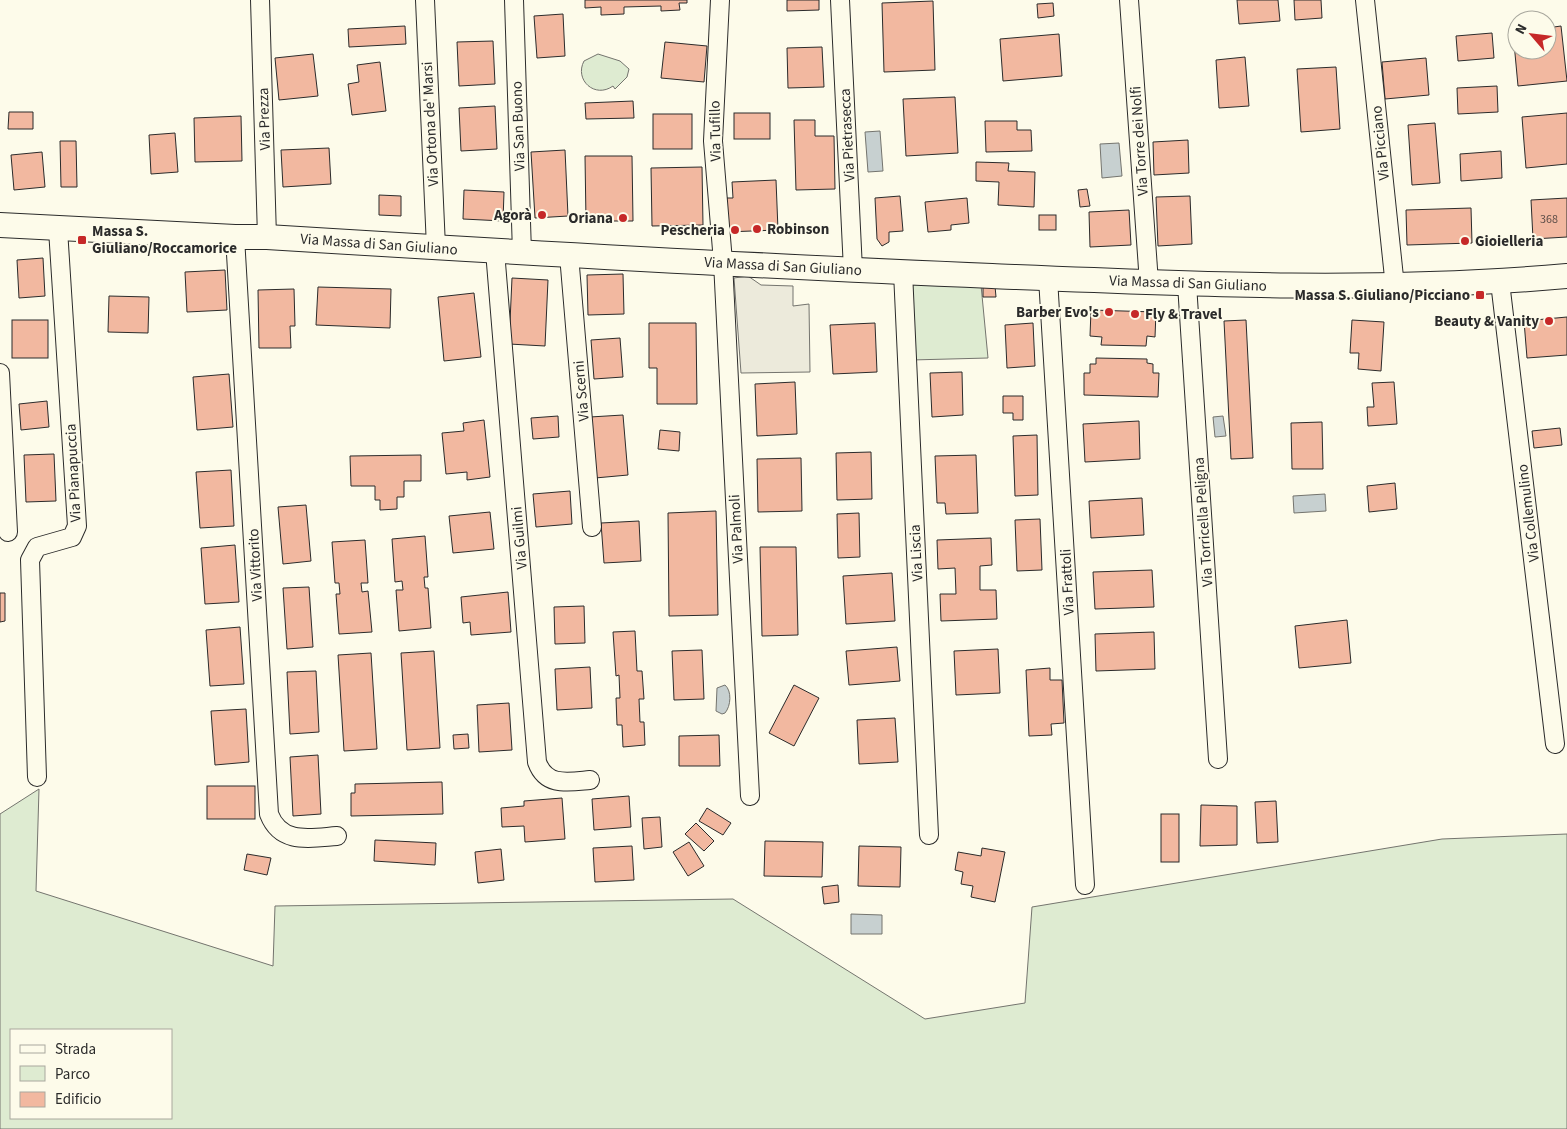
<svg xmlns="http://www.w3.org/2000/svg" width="1567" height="1129" font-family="'Source Sans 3',sans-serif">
	<rect width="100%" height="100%" fill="#fdfbea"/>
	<!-- green -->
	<g fill="#deebd1" stroke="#74746e" fill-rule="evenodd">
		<path d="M598,54L620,61L629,69L627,77L615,89L613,86C595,99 574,80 584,61Z"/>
		<path d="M909,283L981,285L988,358L911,360Z"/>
		<path d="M39,789L36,891L273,966L275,906L733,899L925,1019L1025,1003L1032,907L1442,839L1567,834V1129H0V814ZM171,1030V1118H11V1030Z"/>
	</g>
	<!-- parking -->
	<path fill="#eceadb" stroke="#74746e" d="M748,276L761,285L793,286V306L809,304L810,372L741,373L734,278Z"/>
	<!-- water -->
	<g fill="#c7d0d0" stroke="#74746e">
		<path d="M880,131L883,171L868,172L865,132Z"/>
		<path d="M1119,143L1122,176L1102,178L1100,144Z"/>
		<path d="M1223,416L1226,436L1215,437L1213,417Z"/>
		<path d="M1325,494L1326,511L1294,513L1293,496Z"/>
		<path d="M725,685C732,691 731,706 725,713L722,714L716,711L717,688Z"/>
		<path d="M851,914L882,915V934H851Z"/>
	</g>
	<!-- building -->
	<g fill="#f2b8a0" stroke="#2b2b2b">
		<path d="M585,0H687V3H679L680,10L661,11V6L624,7V14L601,15V7L585,8Z"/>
		<path d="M787,0H819V10L787,11Z"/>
		<path d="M1237,0H1278L1280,21L1239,24Z"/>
		<path d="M1294,0H1321L1322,18L1295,20Z"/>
		<path d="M933,1L935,70L884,72L882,3Z"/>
		<path d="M1053,3L1054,16L1038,18L1037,4Z"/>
		<path d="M563,14L565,56L537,58L534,16Z"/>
		<path d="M405,26L406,44L349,47L348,29Z"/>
		<path d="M1561,26L1567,81L1518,86L1513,32L1517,31V50H1547V28Z"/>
		<path d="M1492,33L1494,58L1458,61L1456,36Z"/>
		<path d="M1059,34L1062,76L1003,81L1000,39Z"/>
		<path d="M493,41L495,84L459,86L457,42Z"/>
		<path d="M665,42L707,46L704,82L661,78Z"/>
		<path d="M822,47L824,87L788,88L787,48Z"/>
		<path d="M313,54L318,96L279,100L275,58Z"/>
		<path d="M1245,57L1249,106L1219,108L1216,60Z"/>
		<path d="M1426,58L1429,95L1385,99L1382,62Z"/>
		<path d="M380,62L386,111L352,115L348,84L359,82L357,65Z"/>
		<path d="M1336,67L1340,129L1301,132L1297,69Z"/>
		<path d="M1497,86L1498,112L1458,114L1457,88Z"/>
		<path d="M955,97L958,153L906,156L903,99Z"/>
		<path d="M633,101L634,118L586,119L585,103Z"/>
		<path d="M495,106L497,149L461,151L459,108Z"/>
		<path d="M9,112H33V129H8Z"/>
		<rect x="734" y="113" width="36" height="26"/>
		<path d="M1567,113V164L1526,168L1522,117Z"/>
		<rect x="653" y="114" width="39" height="35"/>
		<path d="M241,116L242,161L195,162L194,118Z"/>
		<path d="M794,120H815V136H834L835,189L796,190Z"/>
		<path d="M985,121H1017V130H1031L1032,151L986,152Z"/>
		<path d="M1435,123L1440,183L1412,185L1408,125Z"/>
		<path d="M175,133L178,172L151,174L149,135Z"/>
		<path d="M1188,140L1189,173L1154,175L1153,142Z"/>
		<path d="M60,141H76L77,187H61Z"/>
		<path d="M329,148L331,184L283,187L281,150Z"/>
		<path d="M565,150L568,216L535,218L531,152Z"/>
		<path d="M1501,151L1502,178L1461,181L1460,154Z"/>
		<path d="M42,152L45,187L14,190L11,155Z"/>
		<path d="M585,156H632L633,221H586Z"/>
		<path d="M976,162L1009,163L1008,171L1035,172L1034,207L998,205L999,182L976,181Z"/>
		<path d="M702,167L703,225L652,226L651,168Z"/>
		<path d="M776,180L778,230L726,232L725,198H733L732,182Z"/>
		<path d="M1087,189L1090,206L1080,207L1078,190Z"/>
		<path d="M464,190L504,192L503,221L463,219Z"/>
		<path d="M379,195L401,196V216L379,215Z"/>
		<path d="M900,196L903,231L889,232V242L882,246L877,239L875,198Z"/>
		<path d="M1190,196L1192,244L1158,246L1156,197Z"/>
		<path d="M967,198L969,223L951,225V230L928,232L925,202Z"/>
		<path d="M1567,198V237L1533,239L1531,200Z"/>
		<path d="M1471,208L1472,243L1407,245L1406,210Z"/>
		<path d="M1129,210L1131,245L1090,247L1089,212Z"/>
		<rect x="1039" y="215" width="17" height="15"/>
		<path d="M43,258L45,296L19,298L17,260Z"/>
		<path d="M225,270L227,310L187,312L185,272Z"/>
		<path d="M623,274L624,314L588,315L587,275Z"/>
		<path d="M512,278L548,280L545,346L509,344Z"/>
		<path d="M983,286H995L996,297H983Z"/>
		<path d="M318,287L391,289L390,328L316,325Z"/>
		<path d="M294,289L295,326H290L291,348H259L258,290Z"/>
		<path d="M474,293L481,357L444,361L438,297Z"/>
		<path d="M109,296L149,297L148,333L108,332Z"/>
		<path d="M1091,310L1156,312L1155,337L1147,336L1146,346L1101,345L1102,337L1090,336Z"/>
		<path d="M1567,317V355L1527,358L1524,321Z"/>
		<rect x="12" y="320" width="36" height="38"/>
		<path d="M1246,320L1253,458L1231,459L1224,321Z"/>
		<path d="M1352,320L1384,322L1381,371L1358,369L1359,353H1350Z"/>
		<path d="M649,323H696L697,404H657V368H649Z"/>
		<path d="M875,323L877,372L833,374L830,325Z"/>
		<path d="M1033,323L1035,366L1007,368L1005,325Z"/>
		<path d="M620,338L623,377L594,379L591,340Z"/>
		<path d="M1096,358L1147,359V363L1153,364V373H1159L1158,397L1084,395V373H1090V364H1096Z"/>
		<path d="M962,372L963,415L932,417L930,373Z"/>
		<path d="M229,374L233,427L197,430L193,377Z"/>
		<path d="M795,382L797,434L757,436L755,384Z"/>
		<path d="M1394,382L1397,424L1368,426L1367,407H1374L1372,383Z"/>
		<path d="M1003,396H1023V420H1013V413H1003Z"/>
		<path d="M47,401L49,427L21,430L19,404Z"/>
		<path d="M623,415L628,475L595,478L590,417Z"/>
		<path d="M558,416L559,437L533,439L531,418Z"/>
		<path d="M484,420L490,477L467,480V472L446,474L442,433L464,431L463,423Z"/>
		<path d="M1139,421L1140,459L1085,462L1083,424Z"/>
		<path d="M1322,422L1323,469H1292L1291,423Z"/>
		<path d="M1560,428L1562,445L1534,448L1532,431Z"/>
		<path d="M660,430L680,432L679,451L658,449Z"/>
		<path d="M1037,435L1038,495L1015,496L1013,436Z"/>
		<path d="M871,452L872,499L837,500L836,453Z"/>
		<path d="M54,454L56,501L26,502L24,455Z"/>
		<path d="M421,455V481H404V497H397V509L380,510V500H375V486H351L350,456Z"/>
		<path d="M976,455L978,513L946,514L945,503H937L935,456Z"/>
		<path d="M801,458L802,511L758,512L757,459Z"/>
		<path d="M231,470L234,526L200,528L196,472Z"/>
		<path d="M1395,483L1397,509L1369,512L1367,486Z"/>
		<path d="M570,491L572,524L536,527L533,494Z"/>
		<path d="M1142,498L1144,535L1091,538L1089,501Z"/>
		<path d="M306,505L311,561L283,564L278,507Z"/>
		<path d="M716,511L718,615L669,616L668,513Z"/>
		<path d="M490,512L494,549L453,553L449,516Z"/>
		<path d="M859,513L860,557L838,558L837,514Z"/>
		<path d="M1040,519L1042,570L1017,571L1015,520Z"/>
		<path d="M639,521L641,561L604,563L601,523Z"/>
		<path d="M425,536L428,577H424L425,588H428L431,628L399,631L396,590H403L402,581L395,582L392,539Z"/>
		<path d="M991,538L992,565L980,566V590H996L997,619L941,621L940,594H956L955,568L938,569L937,540Z"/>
		<path d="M365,540L368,583H361L362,592L368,591L372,632L339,634L336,594H340L339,583H335L332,542Z"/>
		<path d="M235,545L239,602L205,604L201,548Z"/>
		<path d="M760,547H796L798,635L762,636Z"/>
		<path d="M1152,570L1154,607L1095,609L1093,572Z"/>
		<path d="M892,573L895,621L846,624L843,576Z"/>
		<path d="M309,587L313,647L287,649L283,588Z"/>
		<path d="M508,592L511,632L471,635L470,622L463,623L461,597Z"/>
		<path d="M0,593H5V621L0,622Z"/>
		<path d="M584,606L585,643L555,644L554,607Z"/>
		<path d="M1347,620L1351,663L1299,668L1295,626Z"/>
		<path d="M240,627L244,684L210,686L206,630Z"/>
		<path d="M635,631L637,671H642L644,699H639L640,722H644L645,745L623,747L622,725H617L616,698H620L619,675L616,676L613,632Z"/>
		<path d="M1154,632L1155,669L1096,671L1095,634Z"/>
		<path d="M897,647L900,681L849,685L846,651Z"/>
		<path d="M998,649L1000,693L956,695L954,651Z"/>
		<path d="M702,650L704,699L674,700L672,651Z"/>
		<path d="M434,651L440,748L407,750L401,653Z"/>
		<path d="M371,653L377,749L344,751L338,655Z"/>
		<path d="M590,667L592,708L557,710L555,669Z"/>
		<path d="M1050,668V680H1062L1064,723L1051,724L1052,735L1029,736L1026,670Z"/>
		<path d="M316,671L319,732L290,734L287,672Z"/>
		<path d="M794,685L819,698L794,746L769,733Z"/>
		<path d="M509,703L512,750L479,752L477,705Z"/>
		<path d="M246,709L249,762L215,765L211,711Z"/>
		<path d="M895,718L898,762L859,764L857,720Z"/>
		<path d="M468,734L469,748L454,749L453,735Z"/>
		<path d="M719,735L720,766H679V736Z"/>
		<path d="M318,755L321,814L293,816L290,757Z"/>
		<path d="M442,782L443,814L351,816V793H355V784Z"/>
		<rect x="207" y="786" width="48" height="33"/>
		<path d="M629,796L631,827L594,830L592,799Z"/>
		<path d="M562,798L565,839L525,842L524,826L502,827L501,808L524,806V801Z"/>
		<path d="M1276,801L1278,842L1257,843L1255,802Z"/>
		<path d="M1201,805L1237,806V845L1200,846Z"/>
		<path d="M707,808L731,823L723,835L699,821Z"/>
		<rect x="1161" y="814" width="18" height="48"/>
		<path d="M660,817L662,847L644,849L642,818Z"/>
		<path d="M696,823L714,841L704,851L685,834Z"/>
		<path d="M375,840L436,843L435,865L374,861Z"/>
		<path d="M765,841L823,842L822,877L764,876Z"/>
		<path d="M689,842L704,866L688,876L673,852Z"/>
		<path d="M632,846L634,880L595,882L593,848Z"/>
		<path d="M859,846L901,847L900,887L858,886Z"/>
		<path d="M982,848L1005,852L995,902L971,897L973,886L961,884L963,872L955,870L958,852L981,856Z"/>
		<path d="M501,849L504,880L478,883L475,852Z"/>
		<path d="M247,854L271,858L267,875L244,870Z"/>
		<path d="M838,885L839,902L824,904L822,887Z"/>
	</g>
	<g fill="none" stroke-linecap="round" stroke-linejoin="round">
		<!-- street casing -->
		<g stroke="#2b2b2b" stroke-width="20">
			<g id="street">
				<path d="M260,0L267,237"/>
				<path d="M425,0L436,247"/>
				<path d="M514,0L522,253"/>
				<path d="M720,0L713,141L723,262L750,796"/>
				<path d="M840,0L853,270"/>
				<path d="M1129,0L1149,283"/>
				<path d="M1365,0L1395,287"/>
				<path d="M235,237L269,814C281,845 310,838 337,836"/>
				<path d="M495,251L537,762C546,787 568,782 590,780"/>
				<path d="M569,255L592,527"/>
				<path d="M903,272L929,835"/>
				<path d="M1048,278L1085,885"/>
				<path d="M1500,282L1555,744"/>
				<path d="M1187,284L1218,759"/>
				<path d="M0,373L8,532"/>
				<path d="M37,777L30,560L37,547L72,537L77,526L58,229"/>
			</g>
		</g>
		<!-- secondary casing -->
		<g stroke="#2b2b2b" stroke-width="26">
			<path id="secondary" d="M0,225L235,237H267C509,252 750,266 992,276C1184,284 1375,293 1567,276"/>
		</g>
		<!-- street -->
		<use href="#street" stroke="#fdfbea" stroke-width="18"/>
		<!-- secondary -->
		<use href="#secondary" stroke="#fdfbea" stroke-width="24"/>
	</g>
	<!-- markers -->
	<g fill="#c62828" stroke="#fdfbea" stroke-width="2">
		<circle cx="542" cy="215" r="5"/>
		<circle cx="623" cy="218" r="5"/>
		<circle cx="757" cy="229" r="5"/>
		<circle cx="735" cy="230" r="5"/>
		<rect x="77" y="235" width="10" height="10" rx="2.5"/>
		<circle cx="1465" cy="241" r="5"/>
		<rect x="1475" y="290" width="10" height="10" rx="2.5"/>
		<circle cx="1109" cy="312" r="5"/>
		<circle cx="1135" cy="314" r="5"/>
		<circle cx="1549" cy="321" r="5"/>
	</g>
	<g text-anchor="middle" stroke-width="4" stroke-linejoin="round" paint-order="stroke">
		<!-- number labels -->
		<g font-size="12" fill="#5d4e48">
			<text x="1549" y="223">368</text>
		</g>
		<!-- street labels -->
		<g font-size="15" fill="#2b2b2b" stroke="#fdfbea">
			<text transform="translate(264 119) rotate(-92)" y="5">Via Prezza</text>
			<text transform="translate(430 124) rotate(-93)" y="5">Via Ortona de' Marsi</text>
			<text transform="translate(518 126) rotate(-92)" y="5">Via San Buono</text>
			<text transform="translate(715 131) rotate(-91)" y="5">Via Tufillo</text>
			<text transform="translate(847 135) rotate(-93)" y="5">Via Pietrasecca</text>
			<text transform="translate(1139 141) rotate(-94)" y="5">Via Torre dei Nolfi</text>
			<text transform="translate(1380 143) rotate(-96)" y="5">Via Picciano</text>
			<text transform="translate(379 244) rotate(4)" y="5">Via Massa di San Giuliano</text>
			<text transform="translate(783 266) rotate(3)" y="5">Via Massa di San Giuliano</text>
			<text transform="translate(1188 283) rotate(2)" y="5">Via Massa di San Giuliano</text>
			<text transform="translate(581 391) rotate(-95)" y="5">Via Scerni</text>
			<text transform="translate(73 473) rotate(-93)" y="5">Via Pianapuccia</text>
			<text transform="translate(1528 513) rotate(-97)" y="5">Via Collemulino</text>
			<text transform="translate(1203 522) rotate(-94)" y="5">Via Torricella Peligna</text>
			<text transform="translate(736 529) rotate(-93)" y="5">Via Palmoli</text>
			<text transform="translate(519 538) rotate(-95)" y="5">Via Guilmi</text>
			<text transform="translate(916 553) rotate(-93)" y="5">Via Liscia</text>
			<text transform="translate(255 565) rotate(-93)" y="5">Via Vittorito</text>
			<text transform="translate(1067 582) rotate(-93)" y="5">Via Frattoli</text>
		</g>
		<!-- poi labels -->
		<g font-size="15" font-weight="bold" fill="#2b2b2b" stroke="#fdfbea" text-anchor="end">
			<text x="532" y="220">Agorà</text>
			<text x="613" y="223">Oriana</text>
			<text x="767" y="234" text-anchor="start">Robinson</text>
			<text x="725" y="235">Pescheria</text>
			<text x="92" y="236" text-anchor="start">Massa S.<tspan x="92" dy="17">Giuliano/Roccamorice</tspan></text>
			<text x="1475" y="246" text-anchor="start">Gioielleria</text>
			<text x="1470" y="300">Massa S. Giuliano/Picciano</text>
			<text x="1099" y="317">Barber Evo's</text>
			<text x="1145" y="319" text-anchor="start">Fly &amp; Travel</text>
			<text x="1539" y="326">Beauty &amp; Vanity</text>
		</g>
	</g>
	<!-- legend -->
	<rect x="10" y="1029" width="162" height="90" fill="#fdfbea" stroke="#a9a89e"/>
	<rect x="20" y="1045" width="25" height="8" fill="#fdfbea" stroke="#a9a89e"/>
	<text x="55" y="1054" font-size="15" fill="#2b2b2b">Strada</text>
	<rect x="20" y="1066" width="25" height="15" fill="#deebd1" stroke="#a9a89e"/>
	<text x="55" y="1079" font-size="15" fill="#2b2b2b">Parco</text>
	<rect x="20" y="1092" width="25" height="15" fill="#f2b8a0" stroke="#a9a89e"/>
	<text x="55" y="1104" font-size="15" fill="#2b2b2b">Edificio</text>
	<!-- north arrow -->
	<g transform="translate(1532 35) rotate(298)"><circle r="24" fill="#fdfbea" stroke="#a9a89e"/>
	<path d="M0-4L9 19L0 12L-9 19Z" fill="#c62828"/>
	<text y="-8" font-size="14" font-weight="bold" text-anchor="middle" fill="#2b2b2b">N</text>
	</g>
</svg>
